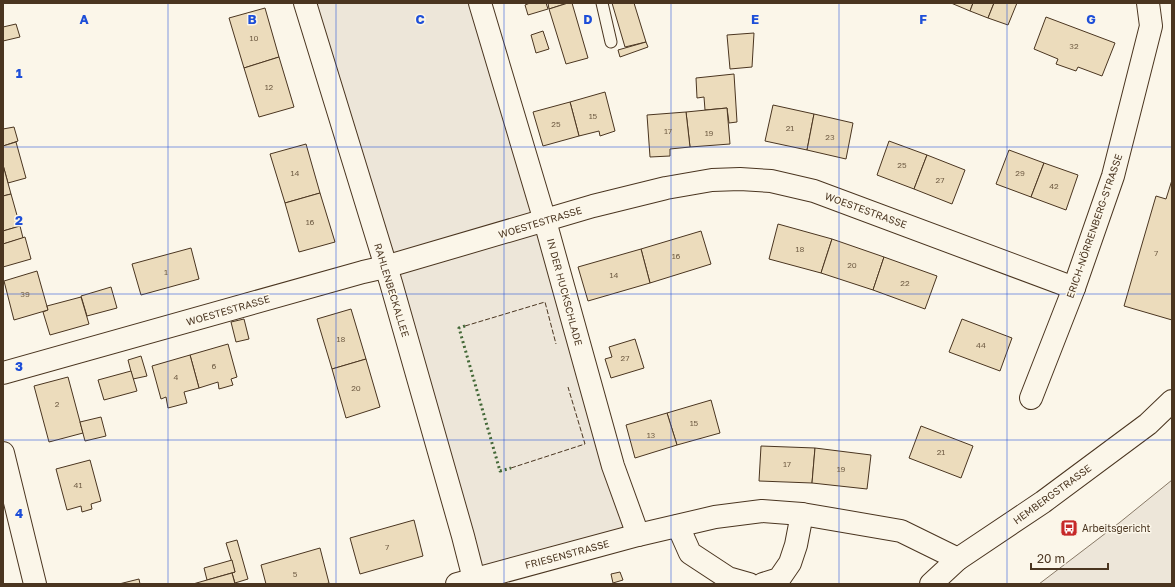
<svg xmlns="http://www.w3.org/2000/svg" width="1175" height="587" font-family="'Golos Text',sans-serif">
	<rect width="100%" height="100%" fill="#fbf6e9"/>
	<!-- green -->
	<g fill="#ede6d9" stroke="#887966">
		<path d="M312,3H476L628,531L477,572Z"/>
		<path d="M1172,480V584H1039L1119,523Z"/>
	</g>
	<!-- building -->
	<g fill="#ecdcbc" stroke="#4a3520">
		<path d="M530,3H546L548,9L528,15L525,5Z"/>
		<path d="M548,3H568L549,9Z"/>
		<path d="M568,3H572L588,58L566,64L549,9Z"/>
		<path d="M612,3H634L646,42L625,47Z"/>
		<path d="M951,3H973L970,11Z"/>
		<path d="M973,3H994L988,18L970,11Z"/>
		<path d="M994,3H1017L1008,25L988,18Z"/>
		<path d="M265,8L279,57L244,68L229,18Z"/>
		<path d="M1046,17L1115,43L1102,76L1078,67L1076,71L1056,64L1058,59L1034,49Z"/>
		<path d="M16,24L20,37L3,41V27Z"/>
		<path d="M543,31L549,49L536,53L531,35Z"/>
		<path d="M754,33L752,67L730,69L727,35Z"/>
		<path d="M646,42L648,47L620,57L618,50Z"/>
		<path d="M279,57L294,107L259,117L244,68Z"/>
		<path d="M734,74L737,122L729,123L727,108L705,110L704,97L697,98L696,78Z"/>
		<path d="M605,92L615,131L600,136L599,131L579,136L570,102Z"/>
		<path d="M570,102L579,136L543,146L533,112Z"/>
		<path d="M773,105L814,114L807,150L765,141Z"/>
		<path d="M727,108L730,144L690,147L686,112Z"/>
		<path d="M686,112L690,147L670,149V156L650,157L647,115Z"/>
		<path d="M814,114L853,123L846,159L807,150Z"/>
		<path d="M14,127L18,141L3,146V129Z"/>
		<path d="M889,141L927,155L914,189L877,175Z"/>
		<path d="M16,142L26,178L8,183L3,165V146Z"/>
		<path d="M306,144L320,193L285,203L270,154Z"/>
		<path d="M1009,150L1044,163L1031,197L996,184Z"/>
		<path d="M927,155L965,170L952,204L914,189Z"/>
		<path d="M1044,163L1078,175L1066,210L1031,197Z"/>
		<path d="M3,165L11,194L3,196Z"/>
		<path d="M1172,180V320L1124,306L1156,196L1166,199Z"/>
		<path d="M320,193L335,242L299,252L285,203Z"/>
		<path d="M11,194L20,226L3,231V196Z"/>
		<path d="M778,224L832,239L821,273L769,259Z"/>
		<path d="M20,226L23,238L3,244V231Z"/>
		<path d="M701,231L711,264L650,283L641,249Z"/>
		<path d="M25,237L31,259L3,267V244Z"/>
		<path d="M832,239L884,257L873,290L821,273Z"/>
		<path d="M191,248L199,279L141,295L132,264Z"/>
		<path d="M641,249L650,283L588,301L578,267Z"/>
		<path d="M884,257L937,276L925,309L873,290Z"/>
		<path d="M37,271L48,310L14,320L4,281Z"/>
		<path d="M111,287L117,308L87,316L81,296Z"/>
		<path d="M81,297L89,324L50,335L43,312L48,310L47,306Z"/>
		<path d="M351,309L366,359L332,369L317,319Z"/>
		<path d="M244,319L249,339L236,342L231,322Z"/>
		<path d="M962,319L1012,338L1000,371L949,352Z"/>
		<path d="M635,339L644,368L611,378L605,359L612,357L609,347Z"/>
		<path d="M228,344L237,377L231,379L233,385L219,389L218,382L199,388L190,355Z"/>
		<path d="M190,355L199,388L184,392L187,403L168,408L166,397L161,399L152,366Z"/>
		<path d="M141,356L147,376L133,379L128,360Z"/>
		<path d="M366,359L380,407L346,418L332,369Z"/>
		<path d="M131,371L137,391L104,400L98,380Z"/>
		<path d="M68,377L83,433L49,442L34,386Z"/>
		<path d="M711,400L720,433L677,445L667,413Z"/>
		<path d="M667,413L677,445L635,458L626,425Z"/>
		<path d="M101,417L106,436L85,441L80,422Z"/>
		<path d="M921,426L973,446L961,478L909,458Z"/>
		<path d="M761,446L815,448L812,483L759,481Z"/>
		<path d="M815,448L871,455L867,489L812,483Z"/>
		<path d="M90,460L101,501L91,504L92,509L82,512L81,506L67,510L56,469Z"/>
		<path d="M414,520L423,556L360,574L350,538Z"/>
		<path d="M237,540L248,579L235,583L232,573L235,572L226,543Z"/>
		<path d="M320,548L329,583L325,584H266L261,565Z"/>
		<path d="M232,560L235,572L207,580L204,568Z"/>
		<path d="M620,572L623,580L613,583L611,574Z"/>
		<path d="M232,573L235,584H193L207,580Z"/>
		<path d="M139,579L140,584H119Z"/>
	</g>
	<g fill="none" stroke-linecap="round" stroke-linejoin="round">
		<!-- lane casing -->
		<g stroke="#4a3520" stroke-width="13">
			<path id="lane" d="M602,3L611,42"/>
		</g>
		<!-- street casing -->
		<g stroke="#4a3520" stroke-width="24">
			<g id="street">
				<path d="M305,3L391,283L463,536L474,579"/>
				<path d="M480,3L545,221L613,466L638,535"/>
				<path d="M3,373L363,272L385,267L593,206L666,188L712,180L740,179L771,181L814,191L1074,288"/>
				<path d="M1031,398L1074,288L1113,176L1151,26L1148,3"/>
				<path d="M3,453L35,584"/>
				<path d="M678,526L690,553L728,578L749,584"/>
				<path d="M457,584L638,535L715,517L762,511L802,514L901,531L958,559"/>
				<path d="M763,584L779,579L790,563L796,545L802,514"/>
				<path d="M931,584L958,559L1043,502L1148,424L1172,401"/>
			</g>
		</g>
		<!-- lane -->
		<use href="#lane" stroke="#fbf6e9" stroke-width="11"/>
		<!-- street -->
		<use href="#street" stroke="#fbf6e9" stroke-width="22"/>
		<!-- hedge -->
		<path stroke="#436837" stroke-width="3" stroke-dasharray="2 3" stroke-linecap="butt" d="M465,326L459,328L500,471L511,468"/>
		<!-- fence -->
		<g stroke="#4a3520" stroke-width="1" stroke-dasharray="5 2" stroke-linecap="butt">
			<path d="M465,326L545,302L556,344"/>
			<path d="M511,468L585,444L568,387"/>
		</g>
	</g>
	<!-- grid -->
	<path fill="none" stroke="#1d4ed8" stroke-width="1" stroke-opacity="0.55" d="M168,3V584M336,3V584M504,3V584M671,3V584M839,3V584M1007,3V584M3,147H1172M3,294H1172M3,440H1172"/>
	<!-- icons -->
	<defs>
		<g id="bus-square" transform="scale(0.9)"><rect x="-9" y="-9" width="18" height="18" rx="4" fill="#c62828" stroke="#fbf6e9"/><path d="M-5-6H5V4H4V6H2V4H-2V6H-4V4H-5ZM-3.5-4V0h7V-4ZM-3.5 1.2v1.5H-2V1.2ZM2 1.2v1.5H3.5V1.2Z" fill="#fff"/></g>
	</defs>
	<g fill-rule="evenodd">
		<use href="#bus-square" x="1069" y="528"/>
	</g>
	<g text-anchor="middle" stroke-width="3" stroke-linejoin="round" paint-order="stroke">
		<!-- number labels -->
		<g font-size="8" fill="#725f47">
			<text x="254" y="41">10</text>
			<text x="1074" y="49">32</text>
			<text x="269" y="90">12</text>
			<text x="593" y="119">15</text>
			<text x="556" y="127">25</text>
			<text x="790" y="131">21</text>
			<text x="668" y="134">17</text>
			<text x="709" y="136">19</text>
			<text x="830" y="140">23</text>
			<text x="902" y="168">25</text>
			<text x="295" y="176">14</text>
			<text x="1020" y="176">29</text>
			<text x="940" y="183">27</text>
			<text x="1054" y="189">42</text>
			<text x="310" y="225">16</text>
			<text x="800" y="252">18</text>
			<text x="1156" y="256">7</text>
			<text x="676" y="259">16</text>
			<text x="852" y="268">20</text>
			<text x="166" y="275">1</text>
			<text x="614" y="278">14</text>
			<text x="905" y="286">22</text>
			<text x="25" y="297">39</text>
			<text x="341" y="342">18</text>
			<text x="981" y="348">44</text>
			<text x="625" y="361">27</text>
			<text x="214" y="369">6</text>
			<text x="176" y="380">4</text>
			<text x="356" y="391">20</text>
			<text x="57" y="407">2</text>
			<text x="694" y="426">15</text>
			<text x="651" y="438">13</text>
			<text x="941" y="455">21</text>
			<text x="787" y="467">17</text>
			<text x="841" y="472">19</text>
			<text x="78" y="488">41</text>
			<text x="387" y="550">7</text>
			<text x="295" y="577">5</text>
		</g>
		<!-- street labels -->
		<g font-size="10" fill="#4a3520" stroke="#fbf6e9">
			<text transform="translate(866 210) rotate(20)" y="4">WOESTESTRASSE</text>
			<text transform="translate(540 222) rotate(-17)" y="4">WOESTESTRASSE</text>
			<text transform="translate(1094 226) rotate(-71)" y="4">ERICH-NÖRRENBERG-STRASSE</text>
			<text transform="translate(392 290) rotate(73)" y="4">RAHLENBECKALLEE</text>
			<text transform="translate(565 292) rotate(75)" y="4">IN DER HUCKSCHLADE</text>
			<text transform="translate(228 310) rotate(-16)" y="4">WOESTESTRASSE</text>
			<text transform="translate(1052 494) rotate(-36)" y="4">HEMBERGSTRASSE</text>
			<text transform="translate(567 554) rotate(-15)" y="4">FRIESENSTRASSE</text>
		</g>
		<!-- poi labels -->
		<g font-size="10" fill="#4a3520" stroke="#fbf6e9" text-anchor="start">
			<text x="1082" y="532">Arbeitsgericht</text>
		</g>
	</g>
	<g font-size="13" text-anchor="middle" font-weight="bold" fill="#1d4ed8" stroke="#fbf6e9" stroke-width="3" stroke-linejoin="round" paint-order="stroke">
		<text x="84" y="24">A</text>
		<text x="252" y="24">B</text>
		<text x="420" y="24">C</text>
		<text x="588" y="24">D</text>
		<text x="755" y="24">E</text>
		<text x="923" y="24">F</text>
		<text x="1091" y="24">G</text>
		<text x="19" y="78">1</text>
		<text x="19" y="225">2</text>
		<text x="19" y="371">3</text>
		<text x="19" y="518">4</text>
	</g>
	<!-- border -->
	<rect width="1175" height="587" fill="none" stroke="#4a3520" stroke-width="8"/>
	<!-- scale -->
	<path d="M1031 563v6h77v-6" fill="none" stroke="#4a3520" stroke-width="2"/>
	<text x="1037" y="563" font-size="12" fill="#4a3520" stroke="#fbf6e9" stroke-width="3" paint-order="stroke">20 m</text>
</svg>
